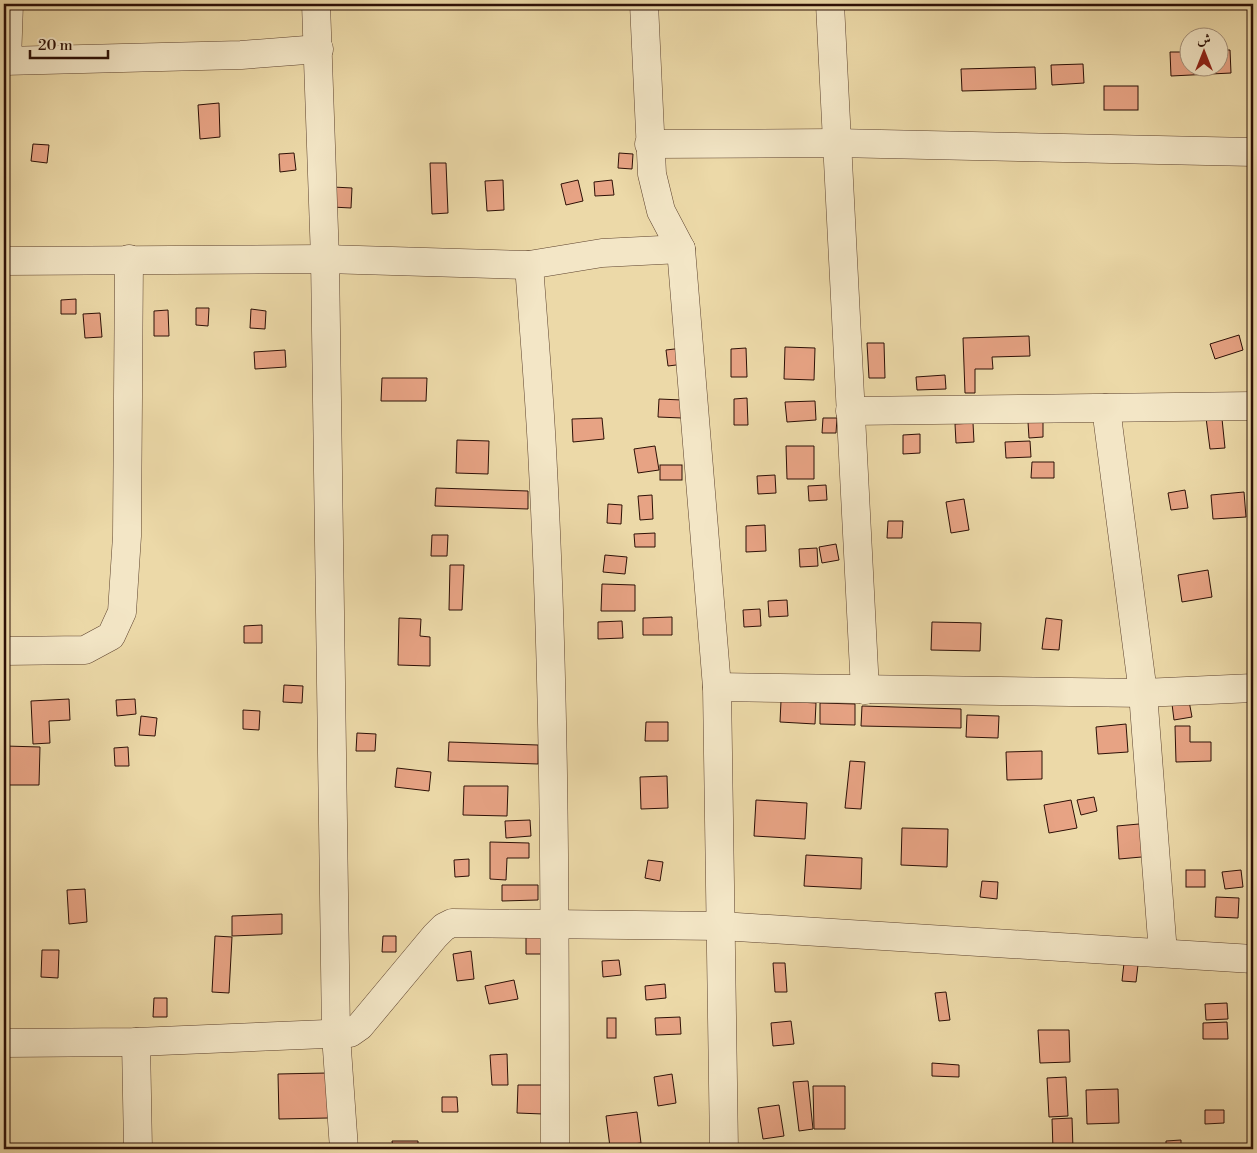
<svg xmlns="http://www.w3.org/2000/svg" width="1257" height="1153" font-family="'Libre Bodoni',Amiri,serif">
	<rect width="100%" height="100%" fill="#ecd9a8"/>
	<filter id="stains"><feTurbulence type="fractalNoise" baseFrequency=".004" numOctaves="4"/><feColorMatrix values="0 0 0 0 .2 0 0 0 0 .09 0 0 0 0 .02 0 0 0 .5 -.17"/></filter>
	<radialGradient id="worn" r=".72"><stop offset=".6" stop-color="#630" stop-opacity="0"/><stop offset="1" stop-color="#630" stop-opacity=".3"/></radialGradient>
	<!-- building -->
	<g fill="#e7a384" stroke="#2d1006">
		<path d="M1220,50H1230L1231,73L1171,76L1170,52H1190V68H1220Z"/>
		<path d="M1083,64L1084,83L1052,85L1051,65Z"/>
		<path d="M1035,67L1036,89L962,91L961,69Z"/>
		<rect x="1104" y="86" width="34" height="24"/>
		<path d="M219,103L220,137L200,139L198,105Z"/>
		<path d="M33,144L49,145L47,163L31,161Z"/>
		<path d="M294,153L296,170L280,172L279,154Z"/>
		<path d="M619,153L633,154L632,169L618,168Z"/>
		<path d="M430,163H446L448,213L432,214Z"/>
		<path d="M503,180L504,210L487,211L485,181Z"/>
		<path d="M578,180L583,201L566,205L561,184Z"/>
		<path d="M612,180L614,195L595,196L594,182Z"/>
		<path d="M333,187L352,188L351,208L332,207Z"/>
		<path d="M76,299V314H61V300Z"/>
		<path d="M196,308H209L208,326L196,325Z"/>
		<path d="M251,309L266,311L265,329L250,328Z"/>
		<path d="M168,310L169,336H154V311Z"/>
		<path d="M100,313L102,337L85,338L83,314Z"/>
		<path d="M1239,335L1243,350L1215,359L1210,344Z"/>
		<path d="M1029,336L1030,356L992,357L993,369H975V393H965L963,338Z"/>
		<path d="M867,343H884L885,378H869Z"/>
		<path d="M785,347L815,348L814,380L784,379Z"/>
		<path d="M683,348L684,364L668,366L666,350Z"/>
		<path d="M746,348L747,377H731V349Z"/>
		<path d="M285,350L286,367L255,369L254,352Z"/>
		<path d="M945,375L946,389L917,390L916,377Z"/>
		<path d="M382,378H427L426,401H381Z"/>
		<path d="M747,398L748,425H734V399Z"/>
		<path d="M659,399L682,400V418L658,417Z"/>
		<path d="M815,401L816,420L787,422L785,402Z"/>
		<path d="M1221,409L1225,448L1210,449L1205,410Z"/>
		<path d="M602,418L604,439L573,442L572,419Z"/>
		<path d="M823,418H837L836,433H822Z"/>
		<path d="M1043,421V437L1029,438L1028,422Z"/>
		<path d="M973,423L974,442L956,443L955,424Z"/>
		<path d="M920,434V453L903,454V435Z"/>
		<path d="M457,440L489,441L488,474L456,473Z"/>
		<path d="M1030,441L1031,457L1006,458L1005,442Z"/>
		<path d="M655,446L659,470L638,473L634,449Z"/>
		<path d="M786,446H814V479H787Z"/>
		<path d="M1032,462H1054V478H1031Z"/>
		<rect x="660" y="465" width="22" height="15"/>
		<path d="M775,475L776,493L758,494L757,476Z"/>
		<path d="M826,485L827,500L809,501L808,486Z"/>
		<path d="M436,488L528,491V509L435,506Z"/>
		<path d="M1185,490L1188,508L1171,510L1168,493Z"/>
		<path d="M1244,492L1246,517L1213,519L1211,495Z"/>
		<path d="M652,495L653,519L640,520L638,496Z"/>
		<path d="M964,499L969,530L951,533L946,502Z"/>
		<path d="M608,504L622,505L621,524L607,523Z"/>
		<path d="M888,521H903L902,538H887Z"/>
		<path d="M765,525L766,551L746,552V526Z"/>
		<path d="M655,533V547H635L634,534Z"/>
		<path d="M432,535H448L447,556H431Z"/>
		<path d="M836,544L839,560L822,563L819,547Z"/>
		<path d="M817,548L818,566L800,567L799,549Z"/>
		<path d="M605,555L627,557L625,574L603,572Z"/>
		<path d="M450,565H464L462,610H449Z"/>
		<path d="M1208,570L1212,597L1182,602L1178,575Z"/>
		<path d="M602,584L635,585V611H601Z"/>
		<path d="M787,600L788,616L769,617L768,601Z"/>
		<path d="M760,609L761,626L744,627L743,610Z"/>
		<path d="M672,617V635H643V618Z"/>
		<path d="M399,618L421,619L420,636L430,637V666L398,665Z"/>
		<path d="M1046,618L1062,620L1059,650L1042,649Z"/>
		<path d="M622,621L623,638L598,639V622Z"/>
		<path d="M932,622L981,623L980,651L931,650Z"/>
		<path d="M262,625V643H244V626Z"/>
		<path d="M284,685L303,686L302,703L283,702Z"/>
		<path d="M69,699L70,720L49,721L50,743L33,744L31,701Z"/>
		<path d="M135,699L136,714L117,716L116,700Z"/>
		<path d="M781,701L816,703L815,724L780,722Z"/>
		<path d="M1189,701L1192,717L1174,720L1172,704Z"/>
		<path d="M820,703L855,704V725L820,724Z"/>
		<path d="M862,706L961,709V728L861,726Z"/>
		<path d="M243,710L260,711L259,730L243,729Z"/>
		<path d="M967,715L999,716L998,738L966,737Z"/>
		<path d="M141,716L157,718L155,736L139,735Z"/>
		<path d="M646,722H668V741H645Z"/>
		<path d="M1126,724L1128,752L1098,754L1096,727Z"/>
		<path d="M1175,726H1190V742H1211V761L1176,762Z"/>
		<path d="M357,733L376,734L375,751H356Z"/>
		<path d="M449,742L538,745V764L448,761Z"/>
		<path d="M5,746L40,747L39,785H4Z"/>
		<path d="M128,747L129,766H115L114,748Z"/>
		<path d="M1042,751V779L1007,780L1006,752Z"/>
		<path d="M850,761L865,762L861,809L845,808Z"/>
		<path d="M397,768L431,772L429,791L395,787Z"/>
		<path d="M667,776L668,808L641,809L640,777Z"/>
		<path d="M464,786H508L507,816L463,815Z"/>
		<path d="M1094,797L1097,811L1081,815L1077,800Z"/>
		<path d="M756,800L807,803L805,839L754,836Z"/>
		<path d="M1071,800L1077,828L1049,833L1044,805Z"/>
		<path d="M530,820L531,836L506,838L505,821Z"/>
		<path d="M1150,823L1153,856L1119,859L1117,826Z"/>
		<path d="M902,828L948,829L947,867L901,865Z"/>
		<path d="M490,842L529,843V858H507L506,880L490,879Z"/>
		<path d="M806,855L862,858L861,889L804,886Z"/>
		<path d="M469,859V876L455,877L454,860Z"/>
		<path d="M648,860L663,862L660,881L645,878Z"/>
		<rect x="1186" y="870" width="19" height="17"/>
		<path d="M1241,870L1243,887L1225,889L1222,872Z"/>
		<path d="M982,881L998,882L997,899L980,897Z"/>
		<path d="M502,885H538V900L502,901Z"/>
		<path d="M85,889L87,922L69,924L67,890Z"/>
		<path d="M1216,897L1239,898L1238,918L1215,917Z"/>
		<path d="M282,914V934L232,936V916Z"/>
		<path d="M526,930L550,931L549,954H526Z"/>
		<path d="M215,936L232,937L229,993L212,992Z"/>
		<path d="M383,936H396V952H382Z"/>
		<path d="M42,950H59L58,978L41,977Z"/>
		<path d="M471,951L474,979L457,981L453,954Z"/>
		<path d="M619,960L621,975L603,977L602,961Z"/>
		<path d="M773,963H785L787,992H775Z"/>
		<path d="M1124,963L1138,965L1136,982L1122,981Z"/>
		<path d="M514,980L518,999L489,1004L485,986Z"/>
		<path d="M665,984L666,998L646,1000L645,986Z"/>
		<path d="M946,992L950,1020L939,1021L935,993Z"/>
		<path d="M154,998H167V1017H153Z"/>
		<path d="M1227,1003L1228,1019L1206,1020L1205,1004Z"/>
		<path d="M680,1017L681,1034L656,1035L655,1018Z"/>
		<rect x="607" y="1018" width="9" height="20"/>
		<path d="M791,1021L794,1044L773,1046L771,1023Z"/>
		<path d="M1227,1022L1228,1039H1203V1023Z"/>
		<path d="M1038,1030H1069L1070,1062L1040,1063Z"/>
		<path d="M507,1054L508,1085H492L490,1055Z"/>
		<path d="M932,1063L959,1065V1077L932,1076Z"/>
		<path d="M327,1073L328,1118L279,1119L278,1074Z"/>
		<path d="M672,1074L676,1103L658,1106L654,1077Z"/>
		<path d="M1066,1077L1068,1116L1049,1117L1047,1078Z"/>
		<path d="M808,1081L813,1129L799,1131L793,1082Z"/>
		<path d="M518,1085H544L543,1114L517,1113Z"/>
		<path d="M813,1086H845V1129H814Z"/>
		<path d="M1118,1089L1119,1123L1087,1124L1086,1090Z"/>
		<path d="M442,1097H457L458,1112H442Z"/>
		<path d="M779,1105L784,1136L763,1139L758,1108Z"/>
		<path d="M1205,1110H1224V1123L1205,1124Z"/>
		<path d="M637,1112L641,1143L610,1147L606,1116Z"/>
		<path d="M1072,1118L1073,1149H1053L1052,1119Z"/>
		<path d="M1181,1140V1149H1166V1141Z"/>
		<path d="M392,1141H418V1149H393Z"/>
	</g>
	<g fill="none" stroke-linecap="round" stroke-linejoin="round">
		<!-- minor casing -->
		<g stroke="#5d422e" stroke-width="29">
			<g id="minor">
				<path d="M316,4L325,259L336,1035L344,1149"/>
				<path d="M644,4L652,174L661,211L681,249L717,687L724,1149"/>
				<path d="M830,4L865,690"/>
				<path d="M4,61L241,55L319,49"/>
				<path d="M7,61L9,4"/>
				<path d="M649,144L836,143L1253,152"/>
				<path d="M4,261L325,259L529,265L602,253L681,249"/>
				<path d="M529,265C534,333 540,401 543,469C555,695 555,923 555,1149"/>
				<path d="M1106,408L1143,693L1163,953"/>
				<path d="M850,411L1253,406"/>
				<path d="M4,651L85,650L111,636L122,612L127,536L129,259"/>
				<path d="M717,687L1143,693L1253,688"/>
				<path d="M136,1042L138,1149"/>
				<path d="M4,1043L136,1042L350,1033L360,1026L435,936L444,927L452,923L721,926L1253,959"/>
			</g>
		</g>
		<!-- minor -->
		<use href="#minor" stroke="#f3e6c6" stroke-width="28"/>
	</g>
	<!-- margin -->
	<rect width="1257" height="1153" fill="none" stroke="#ecd9a8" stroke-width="20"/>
	<rect x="5" y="5" width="1247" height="1143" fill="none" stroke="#2d1006" stroke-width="2.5"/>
	<rect x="10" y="10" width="1237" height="1133" fill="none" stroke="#2d1006"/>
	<!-- north arrow -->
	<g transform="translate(1204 52)"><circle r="24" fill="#f3e6c6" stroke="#a49079"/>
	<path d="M0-4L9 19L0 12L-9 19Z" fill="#8f2418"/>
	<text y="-8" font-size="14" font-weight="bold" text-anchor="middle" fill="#2d1006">ش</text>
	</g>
	<!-- scale -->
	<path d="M30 50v8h78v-8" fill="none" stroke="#2d1006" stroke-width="2.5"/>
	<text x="38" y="50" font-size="15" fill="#2d1006" stroke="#f3e6c6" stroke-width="4" paint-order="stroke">20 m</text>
	<rect width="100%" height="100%" filter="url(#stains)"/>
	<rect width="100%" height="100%" fill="url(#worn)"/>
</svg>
